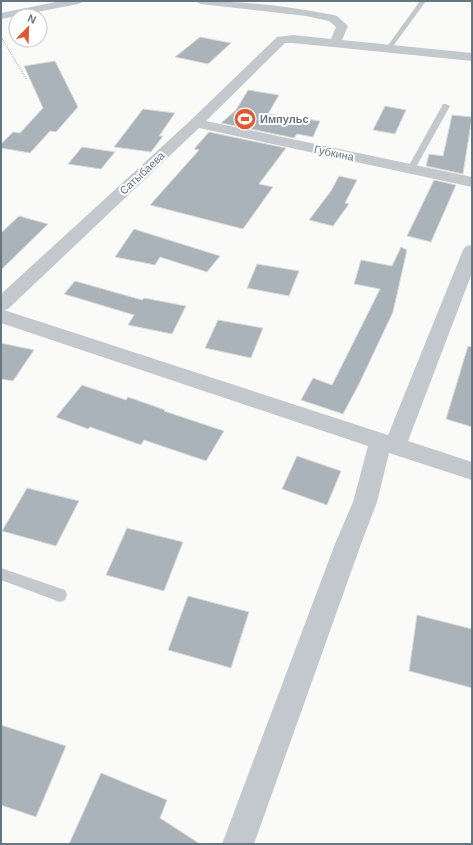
<svg xmlns="http://www.w3.org/2000/svg" width="473" height="845" font-family="Arial,sans-serif">
	<rect width="100%" height="100%" fill="#fafaf8"/>
	<!-- building -->
	<g fill="#aab3b9" stroke="#dcdcda">
		<path d="M200,37L231,43L208,64L175,57Z"/>
		<path d="M55,61L78,107L56,132L50,131L30,153L1,148V144L13,132L20,133L43,108L24,66Z"/>
		<path d="M248,90L279,95L268,114L320,121L313,137L297,134L294,138L221,123L236,110Z"/>
		<path d="M385,106L406,110L395,134L373,130Z"/>
		<path d="M143,109L175,113L159,136H163L151,152L114,147Z"/>
		<path d="M452,115L472,117L463,174L426,166L429,154L443,156Z"/>
		<path d="M209,132L286,148L259,184L273,187L243,229L150,205L199,150L194,149Z"/>
		<path d="M82,147L115,152L101,169L68,164Z"/>
		<path d="M339,176L357,180L345,203L349,204L333,226L309,220L331,191Z"/>
		<path d="M434,180L456,185L431,242L407,236Z"/>
		<path d="M19,216L48,224L1,270V233Z"/>
		<path d="M134,229L220,256L207,272L160,257L155,265L115,257Z"/>
		<path d="M401,247L407,250L393,312L359,384L343,414L301,400L313,378L332,385L380,289L354,284L361,260L392,266Z"/>
		<path d="M257,264L299,271L289,296L247,288Z"/>
		<path d="M75,281L142,300L144,298L186,306L172,334L128,325L134,315L64,294Z"/>
		<path d="M218,320L263,328L251,358L205,348Z"/>
		<path d="M1,343L34,350L13,381L1,379Z"/>
		<path d="M468,346L472,347V427L446,419Z"/>
		<path d="M82,385L126,400L128,397L165,410L164,411L224,431L206,461L144,440L141,445L90,427L88,429L56,417Z"/>
		<path d="M297,456L341,471L327,505L282,489Z"/>
		<path d="M27,488L79,501L56,546L2,531Z"/>
		<path d="M127,528L183,542L164,591L106,575Z"/>
		<path d="M188,596L249,612L231,668L168,650Z"/>
		<path d="M417,615L472,629V688L409,671Z"/>
		<path d="M1,725L66,746L36,817L1,805Z"/>
		<path d="M101,773L167,800L160,818L200,844H69Z"/>
	</g>
	<g fill="none" stroke-linecap="round" stroke-linejoin="round">
		<!-- path -->
		<path stroke="#bbbfc2" stroke-width="1.5" stroke-dasharray="1 1" stroke-linecap="butt" d="M1,37L27,80"/>
		<!-- service -->
		<g fill="#c3c8cc" fill-rule="evenodd">
			<path d="M420,1H426L391,49H387L386,48Z"/>
			<path d="M443,104H446L450,106L415,169L414,171H408L407,169Z"/>
			<path d="M1,568L65,590L67,595L65,600L60,602L1,580Z"/>
		</g>
		<!-- minor -->
		<g fill="#c3c8cc" fill-rule="evenodd">
			<path d="M61,1H84L78,4L1,19V13Z"/>
			<path d="M195,1C242,1 288,6 333,15L337,16L348,26L342,40L472,53V61L293,43H285L206,121L472,177V187L199,128L8,309L4,310L388,435L463,250L466,246L472,245V273L408,441L472,462V480L389,453L377,502L361,544L254,844H222L335,544L353,502L368,446L1,323V294L191,120L277,37L293,35L331,39L336,27L329,21L306,16L201,4Z"/>
		</g>
	</g>
	<!-- icons -->
	<defs>
		<g id="stadium-disc" transform="scale(1.15)"><circle r="9.5" fill="#e4572e" stroke="#fff"/><path d="M0-5a6.5 5 0 1 0 0 10a6.5 5 0 1 0 0-10ZM-3.5-1.8h7v3.6h-7Z" fill="#fff"/></g>
	</defs>
	<g fill-rule="evenodd">
		<use href="#stadium-disc" x="245" y="119"/>
	</g>
	<g text-anchor="middle" stroke-width="4" stroke-linejoin="round" paint-order="stroke">
		<!-- far-poi labels -->
		<g font-size="11" font-weight="bold" fill="#657683" stroke="#fff" text-anchor="start">
			<text x="260" y="123">Импульс</text>
		</g>
		<!-- far-street labels -->
		<g font-size="11" fill="#657683" stroke="#fff">
			<text transform="translate(334 153) rotate(12)" y="4">Губкина</text>
			<text transform="translate(142 173) rotate(-43)" y="4">Сатыбаева</text>
		</g>
	</g>
	<!-- border -->
	<rect width="473" height="845" fill="none" stroke="#657683" stroke-width="4"/>
	<!-- north arrow -->
	<g transform="translate(28 28) rotate(23)"><circle r="19" fill="#ffffff" stroke="#c1c8cd"/>
	<path d="M0-3L7 15L0 10L-7 15Z" fill="#e4572e"/>
	<text y="-6" font-size="11" font-weight="bold" text-anchor="middle" fill="#657683">N</text>
	</g>
</svg>
